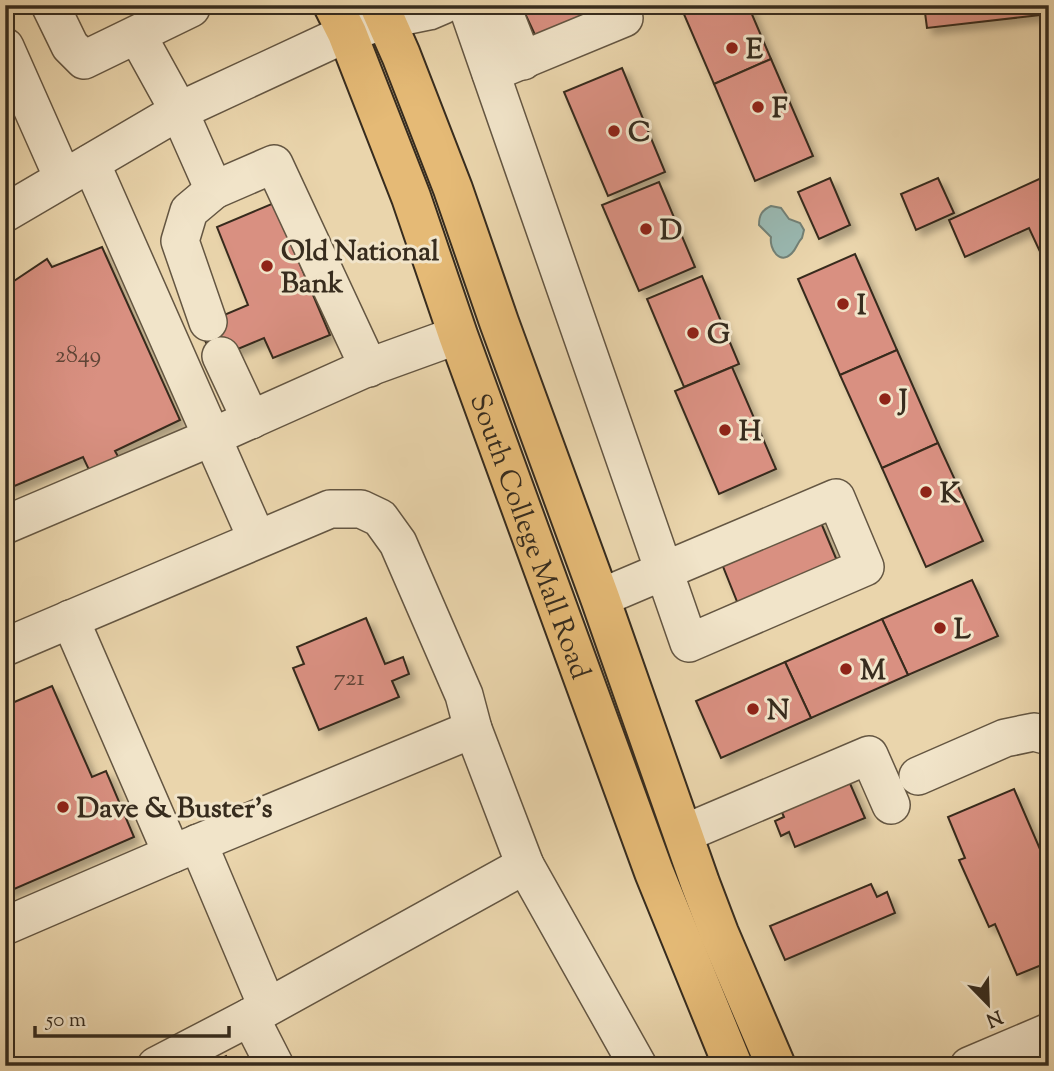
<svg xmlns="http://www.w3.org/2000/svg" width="1054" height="1071" font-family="'Sorts Mill Goudy',serif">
	<defs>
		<filter id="shadow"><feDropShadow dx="6" dy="6" stdDeviation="3.5" flood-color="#0004"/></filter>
	</defs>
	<rect width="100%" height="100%" fill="#ead5ac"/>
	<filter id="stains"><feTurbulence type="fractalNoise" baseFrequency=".00286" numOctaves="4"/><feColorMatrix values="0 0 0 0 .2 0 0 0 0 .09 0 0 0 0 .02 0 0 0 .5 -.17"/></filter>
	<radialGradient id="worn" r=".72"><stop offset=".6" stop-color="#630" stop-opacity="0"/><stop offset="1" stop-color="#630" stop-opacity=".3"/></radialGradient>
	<!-- water -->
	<path fill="#99b8b1" stroke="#728076" stroke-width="2" d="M771,206L781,208L789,219L800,223L804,230L802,238C797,243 797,248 792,253C780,266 769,249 771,237L759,225C759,215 762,210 771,206Z"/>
	<!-- building -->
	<g fill="#d99081" stroke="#372c1e" stroke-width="2" filter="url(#shadow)">
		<path d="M521,5H591L594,12L537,39Z"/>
		<path d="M680,5H748L771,59L714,84Z"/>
		<path d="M924,5H1049V14L927,28Z"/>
		<path d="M771,59L813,156L755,181L714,84Z"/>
		<path d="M622,68L665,172L608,196L564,92Z"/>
		<path d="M1049,160V271L1029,228L965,257L949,220L1046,176L1041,164Z"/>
		<path d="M830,178L850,225L819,239L798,192Z"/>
		<path d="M938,178L954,213L916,230L901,194Z"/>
		<path d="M659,182L695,267L639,291L602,205Z"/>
		<path d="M274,203L330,335L273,358L264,338L214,359L198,326L248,305L217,227Z"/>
		<path d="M102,247L180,420L115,451L120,460L91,474L83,457L5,490V287L47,259L52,267Z"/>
		<path d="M855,254L897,350L840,375L798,279Z"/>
		<path d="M702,276L739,364L684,387L647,299Z"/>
		<path d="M897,350L938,443L882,468L840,375Z"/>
		<path d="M732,367L776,469L719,494L675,391Z"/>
		<path d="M938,443L983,541L926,567L882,468Z"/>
		<path d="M819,518L838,563L738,604L720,559Z"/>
		<path d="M972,580L998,636L908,675L882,619Z"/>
		<path d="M366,618L385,664L403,657L409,674L392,681L399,697L319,730L293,668L304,664L297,647Z"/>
		<path d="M882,619L908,675L811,718L785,662Z"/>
		<path d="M785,662L811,718L721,758L696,701Z"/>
		<path d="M52,686L92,777L106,771L134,837L5,893V706Z"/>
		<path d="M845,772L865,818L795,847L789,832L781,836L775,821L784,817L777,801Z"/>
		<path d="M1014,789L1049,870V962L1017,975L995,924L989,927L959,860L965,858L948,817Z"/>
		<path d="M871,884L877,897L887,892L895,913L785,960L770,926Z"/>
		<path d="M226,1056L231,1066H207Z"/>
	</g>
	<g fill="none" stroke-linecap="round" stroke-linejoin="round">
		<!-- minor casing -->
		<g stroke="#645642" stroke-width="40">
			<g id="minor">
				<path d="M50,5L70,46L84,60L191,8"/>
				<path d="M467,5L664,571L689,643L865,567L836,498L600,598"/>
				<path d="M501,5L523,61"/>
				<path d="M137,35L179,111L214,190L274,164L369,368"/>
				<path d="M5,47L63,178"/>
				<path d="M491,73L624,18L618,5"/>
				<path d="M91,163L257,539"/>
				<path d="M5,213L179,111L347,33L385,20L429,11L443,5"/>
				<path d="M208,322L180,241L189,211L214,190"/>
				<path d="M221,356L251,420"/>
				<path d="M5,525L212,437L364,369L458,335"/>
				<path d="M70,619L172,854"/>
				<path d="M5,647L330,509H361L380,518L398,543L464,695L473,729L525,865L638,1066"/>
				<path d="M918,776L1005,738L1034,732L1049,736"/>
				<path d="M683,834L869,755L891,805"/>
				<path d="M198,843L267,1006"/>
				<path d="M5,926L172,854L473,729"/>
				<path d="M250,1017L275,1066"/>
				<path d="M156,1066L250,1017L525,865"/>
				<path d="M969,1066L1049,1032"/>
			</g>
		</g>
		<!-- major casing -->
		<g stroke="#372c1e" stroke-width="42">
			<g id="major">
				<path id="s1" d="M333,5L347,33L411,197L458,335L654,872L733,1066"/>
				<path d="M379,5L401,55L453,189L499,322L600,598L700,883L719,933L776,1066"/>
			</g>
		</g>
		<!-- minor -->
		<use href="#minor" stroke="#f1e4c9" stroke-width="37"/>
		<!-- major -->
		<use href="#major" stroke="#e5ba76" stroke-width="38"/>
	</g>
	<!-- markers -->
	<g fill="#8f2418" stroke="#f1e4c9" stroke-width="2.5">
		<circle cx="732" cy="48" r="7"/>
		<circle cx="758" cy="107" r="7"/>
		<circle cx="614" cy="131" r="7"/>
		<circle cx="646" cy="229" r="7"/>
		<circle cx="267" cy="266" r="7"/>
		<circle cx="843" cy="304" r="7"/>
		<circle cx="693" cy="333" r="7"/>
		<circle cx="885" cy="399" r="7"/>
		<circle cx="725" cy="430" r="7"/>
		<circle cx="926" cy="492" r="7"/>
		<circle cx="940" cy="628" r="7"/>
		<circle cx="846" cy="669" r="7"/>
		<circle cx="753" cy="709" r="7"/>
		<circle cx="63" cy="807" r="7"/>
	</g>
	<g text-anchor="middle" stroke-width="6" stroke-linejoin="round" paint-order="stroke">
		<!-- number labels -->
		<g font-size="24" fill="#604537">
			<text x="78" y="362">2849</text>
			<text x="349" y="685">721</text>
		</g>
		<!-- poi labels -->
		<g font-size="28" font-weight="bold" fill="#372c1e" stroke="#f1e4c9" text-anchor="start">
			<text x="746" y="58">E</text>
			<text x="772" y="117">F</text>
			<text x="628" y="141">C</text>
			<text x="660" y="239">D</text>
			<text x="281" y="260">Old National<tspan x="281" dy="32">Bank</tspan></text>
			<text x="857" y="314">I</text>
			<text x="707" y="343">G</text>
			<text x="899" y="409">J</text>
			<text x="739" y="440">H</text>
			<text x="940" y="502">K</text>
			<text x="954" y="638">L</text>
			<text x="860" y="679">M</text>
			<text x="767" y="719">N</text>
			<text x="77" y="817">Dave &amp; Buster's</text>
		</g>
		<!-- street labels -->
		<g font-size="28" fill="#372c1e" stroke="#f1e4c9">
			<text dy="10" stroke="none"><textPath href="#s1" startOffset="567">South College Mall Road</textPath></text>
		</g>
	</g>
	<!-- margin -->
	<rect width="1054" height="1071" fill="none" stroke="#ead5ac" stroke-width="28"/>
	<rect x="7" y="7" width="1040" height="1057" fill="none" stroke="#372c1e" stroke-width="3.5"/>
	<rect x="14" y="14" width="1026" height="1043" fill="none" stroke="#372c1e" stroke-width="2"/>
	<!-- north arrow -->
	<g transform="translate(988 1004) rotate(157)" stroke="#f1e4c9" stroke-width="5" paint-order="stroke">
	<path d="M0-5L12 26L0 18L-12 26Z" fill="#372c1e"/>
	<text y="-10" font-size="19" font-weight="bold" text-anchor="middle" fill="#372c1e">N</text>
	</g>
	<!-- scale -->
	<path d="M35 1026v10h194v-10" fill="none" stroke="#372c1e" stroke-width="3.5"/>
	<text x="46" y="1026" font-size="21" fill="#372c1e" stroke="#f1e4c9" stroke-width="5" paint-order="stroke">50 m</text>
	<rect width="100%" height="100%" filter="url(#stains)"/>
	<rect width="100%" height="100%" fill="url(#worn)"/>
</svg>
